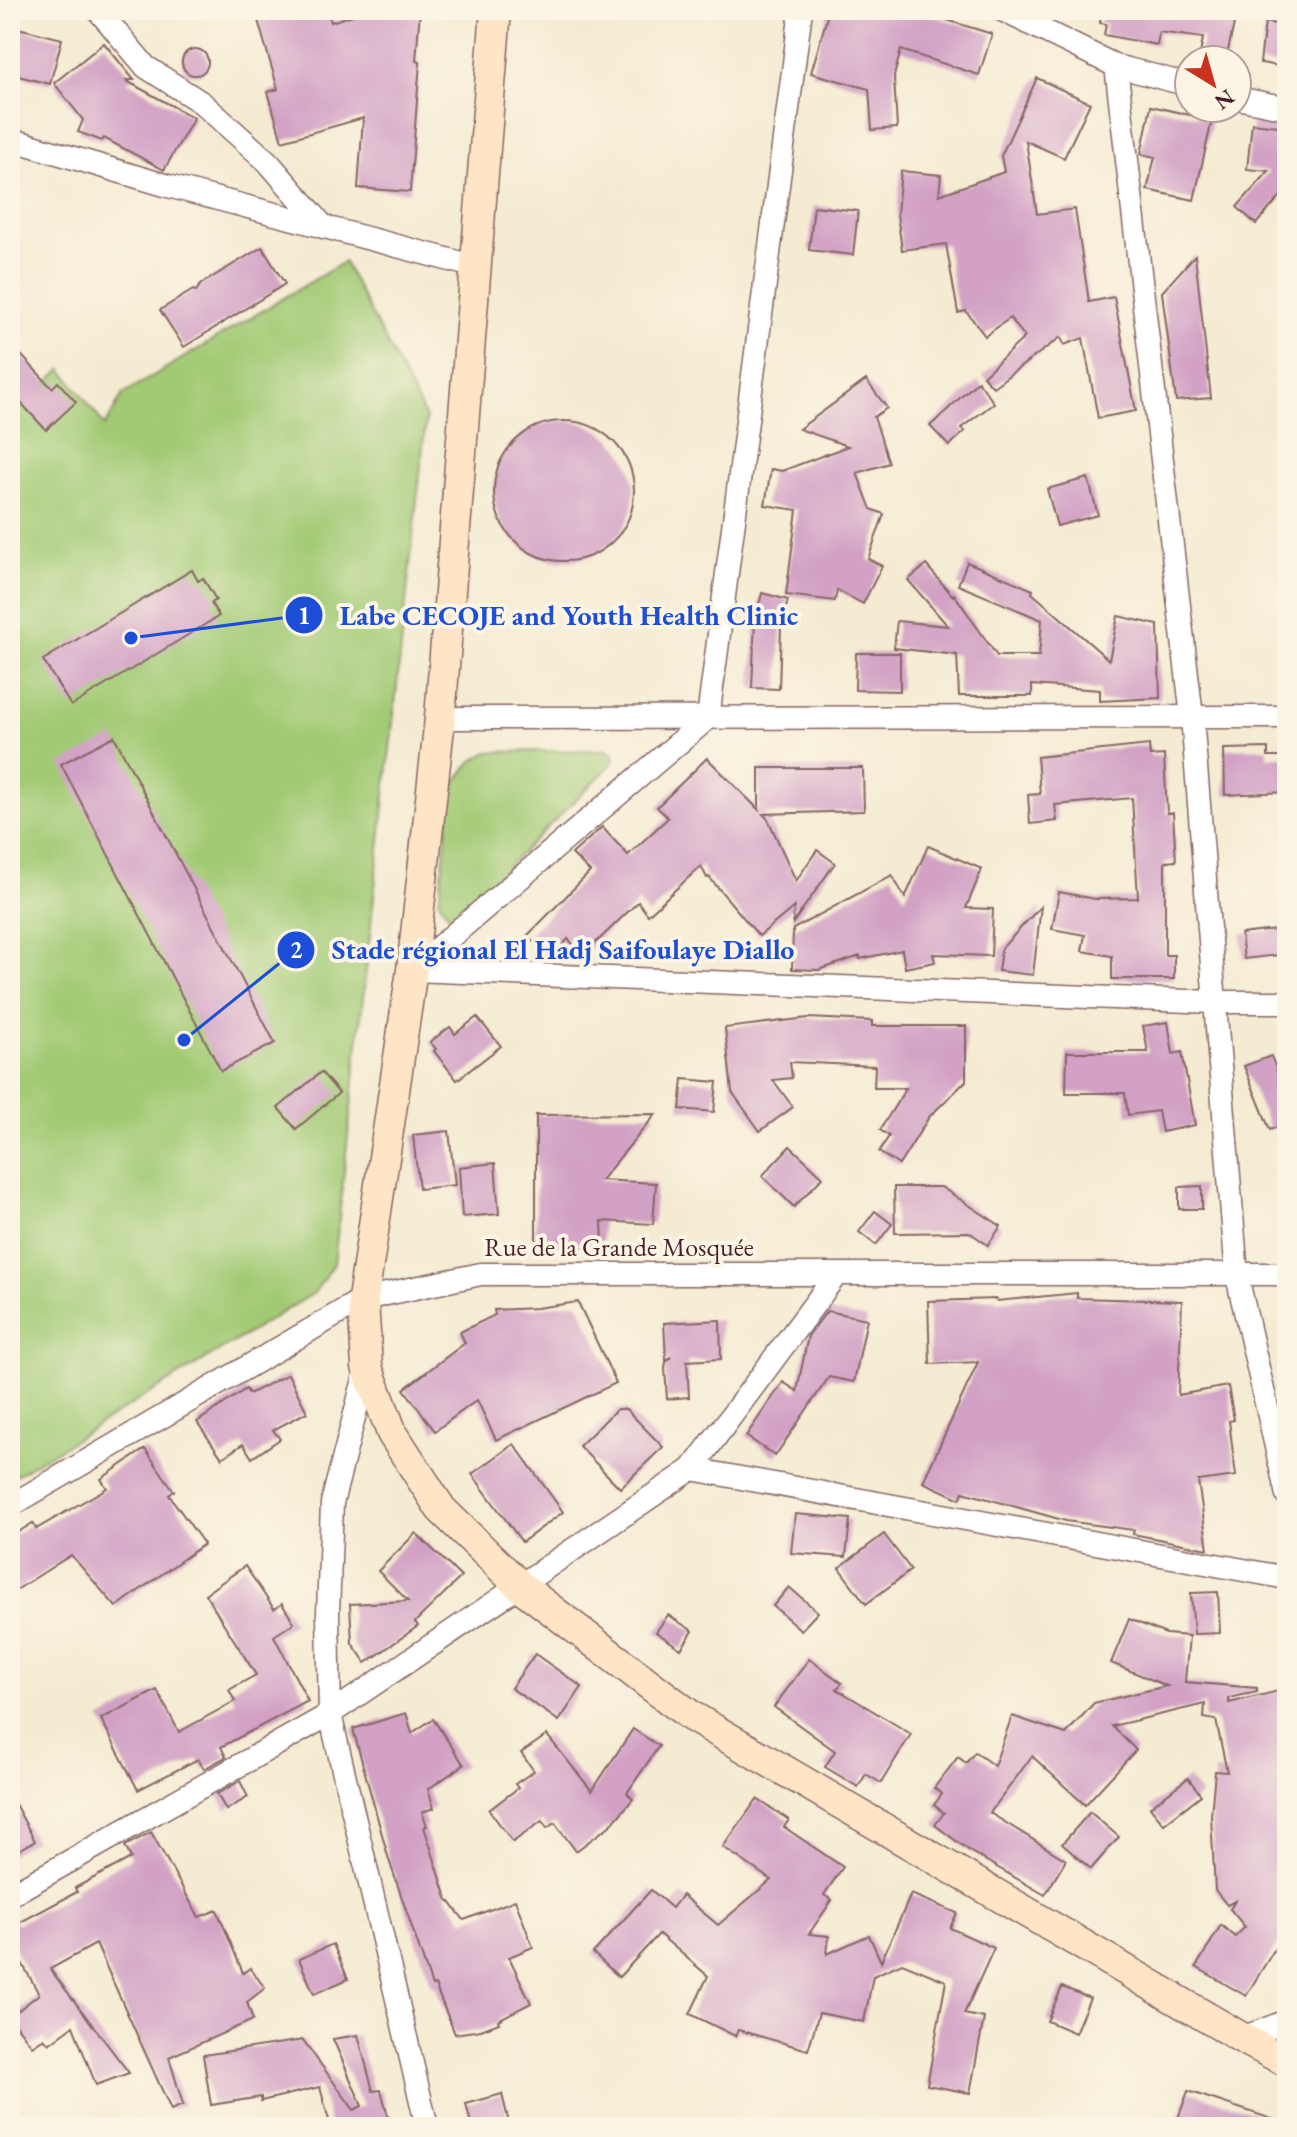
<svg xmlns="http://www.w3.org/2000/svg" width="1297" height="2137" font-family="'EB Garamond',serif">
	<rect width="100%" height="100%" fill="#fcf5e5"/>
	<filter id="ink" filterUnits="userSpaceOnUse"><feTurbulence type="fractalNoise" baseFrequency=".0125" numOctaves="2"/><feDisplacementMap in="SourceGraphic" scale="16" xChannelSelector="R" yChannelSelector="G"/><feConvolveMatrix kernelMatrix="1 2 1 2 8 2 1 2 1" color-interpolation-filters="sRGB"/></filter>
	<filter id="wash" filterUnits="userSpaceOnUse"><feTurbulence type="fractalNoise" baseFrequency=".006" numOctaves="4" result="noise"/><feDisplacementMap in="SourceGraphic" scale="32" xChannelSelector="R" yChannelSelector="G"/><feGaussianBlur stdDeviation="1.8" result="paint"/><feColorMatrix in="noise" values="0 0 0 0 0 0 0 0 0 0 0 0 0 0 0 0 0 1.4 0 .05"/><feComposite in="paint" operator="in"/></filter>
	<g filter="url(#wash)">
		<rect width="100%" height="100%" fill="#f4ebd2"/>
		<!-- green -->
		<g fill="#a2ca75" stroke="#767450" stroke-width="2">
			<path d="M344,262L426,418L334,1264L314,1293L10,1479V418L62,369L105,426L123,394Z"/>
			<path d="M607,750L613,753L614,760L610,766L453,920L439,901L452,786L471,762L488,752Z"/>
		</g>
		<g id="blocks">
			<!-- building -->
			<g fill="#d2a1c5">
				<path d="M255,10H327L331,22L368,10H420L416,61L420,62L410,192L358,188L363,118L282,141L268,92L278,89Z"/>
				<path d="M829,10H914L992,34L979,75L901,50L894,76L897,128L872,130L869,89L811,73Z"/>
				<path d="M1101,10H1237L1226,60H1199L1203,38L1159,32L1157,45L1104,35L1106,24L1100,23Z"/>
				<path d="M1265,22L1287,26V67L1260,63Z"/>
				<path d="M10,26L62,39L50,84L10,74Z"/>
				<path d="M104,43L134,80H125L194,118L164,170L104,138L102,141L78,132L83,120L54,83Z"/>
				<circle cx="195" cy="62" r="13"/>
				<path d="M1037,78L1090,103L1064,158L1026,141L1037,214L1075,209L1089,302L1114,297L1136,411L1098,418L1083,338L1064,345L1061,337L993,387L983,376L1025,337L1010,318L985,336L966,311L958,313L946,244L902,250L897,214L901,171L941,175L939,195L1004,172L1001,156Z"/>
				<path d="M1151,106L1212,120L1194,200L1147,190L1155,157L1141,154Z"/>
				<path d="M1252,123L1287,127V189L1256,224L1237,207L1269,171L1247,169Z"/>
				<path d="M814,206L858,211L853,255L809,250Z"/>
				<path d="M262,247L285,284L184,347L160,310L193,290L196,291L201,284Z"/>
				<path d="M1195,255L1211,398L1176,401L1162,292Z"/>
				<path d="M10,343L52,388L58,382L76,402L46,430L10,391Z"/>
				<path d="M866,380L887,408L874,417L889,463L857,473L871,509L884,514L868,559L882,566L863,604L837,590L835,601L786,595L797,510L765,505L771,469L782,471L848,446L799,429Z"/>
				<path d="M978,381L994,403L961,428L965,431L949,446L930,426Z"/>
				<circle cx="564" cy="491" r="70"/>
				<path d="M1088,478L1098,515L1057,526L1047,489Z"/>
				<path d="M967,562L1033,590L1032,593L1109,660L1118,616L1158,625L1160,698L1100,701V690L1032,685V696H959L957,655L894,648L897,621L948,626L908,580L926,565L953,596L954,594L997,656H1039L1042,620L958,585Z"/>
				<path d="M192,570L198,581L203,578L216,600L211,603L219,616L71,706L43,660Z"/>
				<path d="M762,593L788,600L781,626L779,689L752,688L755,620Z"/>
				<path d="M856,653H900V691L855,690Z"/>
				<path d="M114,736L275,1043L221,1071L61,764Z"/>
				<path d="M1149,745L1150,756L1164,755L1167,813H1173L1176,861L1165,862V955H1174V979H1112V956L1082,951L1085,935L1052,929L1059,892L1095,899L1138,898L1132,798L1055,805L1057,821L1030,824L1028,795L1040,794L1037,757Z"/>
				<path d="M1268,748V757H1287V792L1225,795L1224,749Z"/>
				<path d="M707,758L759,810V768H863L864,811L763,814L768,819L796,881L817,850L835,863L793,923L794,907L759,936L709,877L707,878L701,866L648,915L638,902L583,955L568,939L551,958L527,936L590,872L572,854L602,827L628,855L668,818L657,807Z"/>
				<path d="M928,846L982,869L966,908L993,909L991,956L933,954L935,962L905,968L902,950L860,959V956L819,970L792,969L793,929L892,875L905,898Z"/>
				<path d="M1041,906L1033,975L998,971L1001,949Z"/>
				<path d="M1284,929L1287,954L1244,959L1241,934Z"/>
				<path d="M477,1017L501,1046L457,1080L434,1051L436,1049L430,1042L450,1027L455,1034Z"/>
				<path d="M808,1018L872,1021V1026H966V1081L929,1117L899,1165L879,1152L889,1136L880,1130L906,1088H874L875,1066L790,1062L792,1078L773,1080L793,1107L760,1131L732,1092L725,1028Z"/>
				<path d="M1168,1022L1173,1054L1182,1052L1195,1125L1162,1132L1158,1111L1128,1115L1125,1093H1066L1067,1052H1148L1143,1026Z"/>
				<path d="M1271,1056L1287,1096V1123L1270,1130L1244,1066Z"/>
				<path d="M321,1072L339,1093L296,1129L278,1108Z"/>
				<path d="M683,1079L717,1082L714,1112L680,1109Z"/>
				<path d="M656,1114L601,1180L656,1183L653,1224L602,1221L603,1245L581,1247V1244L536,1248V1115Z"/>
				<path d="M449,1131L455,1185L419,1189L413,1135Z"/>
				<path d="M790,1146L823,1177L794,1207L762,1176Z"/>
				<path d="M495,1163L499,1214L462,1217L459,1167Z"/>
				<path d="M1202,1186V1209H1179V1187Z"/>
				<path d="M894,1187H941L1001,1226L988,1245L969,1232L895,1233Z"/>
				<path d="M875,1211L892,1224L876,1245L859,1232Z"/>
				<path d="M1077,1293V1298L1182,1301L1178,1395L1228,1386L1234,1420L1229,1421L1236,1476L1198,1481L1208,1549L1133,1534L1134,1530L1066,1521L963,1492L960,1499L923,1482L978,1362L930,1364L928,1301L997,1299V1301Z"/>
				<path d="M578,1302L616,1383L496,1440L477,1400L435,1431L404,1389L465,1343L460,1332L495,1315L494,1310L536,1308Z"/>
				<path d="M827,1311L867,1319L854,1382L829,1377L775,1456L746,1436L783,1382L797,1391L808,1336Z"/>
				<path d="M720,1320L721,1359L687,1361L689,1397L667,1399L665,1368L666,1362L671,1357L666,1360L664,1323Z"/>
				<path d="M288,1374L307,1412L273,1430L280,1439L252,1458L243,1444L222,1458L197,1422L246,1389L249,1394Z"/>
				<path d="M617,1409H626L663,1447L620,1488L579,1446Z"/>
				<path d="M514,1444L563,1512L522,1542L472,1474Z"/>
				<path d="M145,1449L174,1491L169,1495L204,1544L116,1607L71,1555L10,1594V1537L33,1523L36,1529L107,1488L101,1479Z"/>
				<path d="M795,1514L850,1519L846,1557L791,1553Z"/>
				<path d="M416,1533L461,1577L415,1622L418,1626L366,1663L352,1643L350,1604L408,1601L378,1571Z"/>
				<path d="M884,1534L911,1570L866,1604L839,1568Z"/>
				<path d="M245,1566L274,1609L282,1604L294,1623L274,1636L308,1701L221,1747L226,1757L204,1769L198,1759L138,1790L101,1719L157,1690L179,1732L235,1701L229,1690L256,1675L205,1594Z"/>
				<path d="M789,1587L818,1612L801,1630L773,1606Z"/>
				<path d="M1218,1592L1220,1633L1194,1634L1191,1593Z"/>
				<path d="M668,1615L693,1631L681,1649L656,1632Z"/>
				<path d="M1129,1619L1166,1634L1189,1636L1185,1682L1257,1688V1692L1229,1698V1703L1287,1689V1951L1277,1945L1246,1996L1196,1967L1221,1925L1235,1937L1245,1927L1230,1909L1235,1901L1227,1905L1215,1890L1211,1816L1215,1771L1227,1772L1216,1720L1204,1718L1205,1704L1112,1726L1136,1750L1085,1805L1032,1756L990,1813L1066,1860L1045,1895L971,1852L935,1825L944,1813L934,1805L942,1794L934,1788L958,1757L966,1763L975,1752L994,1766L1012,1716L1066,1734L1094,1703L1167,1686L1111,1663Z"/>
				<path d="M535,1654L582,1687L559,1721L511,1688Z"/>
				<path d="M809,1659L842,1683L837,1689L911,1734L881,1783L866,1774L858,1787L825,1767L835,1751L774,1707Z"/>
				<path d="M406,1713L412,1733L433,1719L464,1765L428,1789L434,1808L422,1812L427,1826L424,1827L447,1898L464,1920L515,1900L533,1947L509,1957L531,2003L498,2020L499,2023L481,2030L455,2034L435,1985L432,1986L389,1860L353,1729Z"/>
				<path d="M633,1729L659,1746L627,1793L633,1799L612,1824L576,1851L555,1823L547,1828L542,1821L513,1842L489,1810L518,1788L515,1784L534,1771L521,1753L547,1735L592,1791Z"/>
				<path d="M1188,1778L1201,1795L1164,1824L1150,1807Z"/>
				<path d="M240,1781L248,1797L226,1810L217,1794Z"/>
				<path d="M10,1795L35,1841L10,1855Z"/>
				<path d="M757,1799L789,1820L784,1827L843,1867L824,1895L832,1900L809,1934L829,1936L827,1954L869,1935L881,1962L911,1894L957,1913L950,1928L994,1948L964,2014L984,2018L970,2093L927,2085L946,1981L902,1963L873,1976L864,2022L819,2013L808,2050L738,2030L735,2036L690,2014L708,1976L659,1934L619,1977L593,1953L651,1890L672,1908L682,1895L718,1925L771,1880L723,1847Z"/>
				<path d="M1090,1812L1119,1837L1091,1869L1062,1844Z"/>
				<path d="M151,1832L199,1917L217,1910L243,1973L250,1968L265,1988L247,2002L253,2020L169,2057L183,2105L171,2110L96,1944L50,1969L129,2073L96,2085L73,2026L49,2044L44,2038L32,2046L10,2017L39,1994L10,1941V1923L14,1920L17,1924L77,1892L75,1888L131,1858L125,1846Z"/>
				<path d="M333,1944L348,1979L314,1994L299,1959Z"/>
				<path d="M1062,1987L1090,1998L1075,2033L1047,2021Z"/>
				<path d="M358,2035L373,2091L381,2090L391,2127H324L330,2124L320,2087L261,2101V2097L211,2105L203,2055L303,2040L354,2110L362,2106L333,2039Z"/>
				<path d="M1188,2091L1284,2123L1283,2127H1175Z"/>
				<path d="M502,2094L510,2127H472L466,2104Z"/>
			</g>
		</g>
	</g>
	<g filter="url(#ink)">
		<use href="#blocks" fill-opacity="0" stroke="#866665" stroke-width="2"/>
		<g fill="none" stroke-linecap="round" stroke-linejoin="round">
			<!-- street casing -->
			<g stroke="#866665" stroke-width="25">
				<g id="street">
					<path d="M98,10L146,67L202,103L268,162L324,227"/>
					<path d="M1002,10L1116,66L1189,85"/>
					<path d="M1116,66L1192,717L1237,1276L1287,1495"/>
					<path d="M1237,98L1287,108"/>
					<path d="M10,139L168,186L477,267"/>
					<path d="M440,718L1287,717"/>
					<path d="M412,970L708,718L801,10"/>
					<path d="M412,970L1214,1002H1287"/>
					<path d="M367,1367L332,1503L328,1614L330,1714L427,2127"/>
					<path d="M692,1469L1287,1578"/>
					<path d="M10,1506L363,1299L481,1274H1287"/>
					<path d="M10,1895L330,1714L692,1469L836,1275"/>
					<path d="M1242,2038L1287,2021"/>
				</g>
			</g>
			<!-- secondary casing -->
			<g stroke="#866665" stroke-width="33">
				<path id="secondary" d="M496,10L440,718L412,970L363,1299L367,1367L392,1433L441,1509L520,1586L691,1716L1242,2038L1287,2062"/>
			</g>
			<!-- street -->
			<use href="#street" stroke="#fff" stroke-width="22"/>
			<!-- secondary -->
			<use href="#secondary" stroke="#fee5c5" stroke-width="30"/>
		</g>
	</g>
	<g text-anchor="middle" stroke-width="8" stroke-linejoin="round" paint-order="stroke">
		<!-- street labels -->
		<g font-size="26" fill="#4a1f2b" stroke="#fcf5e5">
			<text x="619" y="1256">Rue de la Grande Mosquée</text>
		</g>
	</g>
	<!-- callouts -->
	<path fill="none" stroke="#1d4ed8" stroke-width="3" d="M131 638L304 615M184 1040L296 950"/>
	<g fill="#1d4ed8" stroke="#fcf5e5" stroke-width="3">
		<circle cx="131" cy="638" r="8"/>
		<circle cx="184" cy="1040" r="8"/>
		<circle cx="304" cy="615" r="20"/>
		<circle cx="296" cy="950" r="20"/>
	</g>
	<g font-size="24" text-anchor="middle" font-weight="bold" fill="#fff">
		<text x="304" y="624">1</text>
		<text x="296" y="958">2</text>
	</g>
	<g font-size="28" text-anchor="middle" font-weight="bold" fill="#1d4ed8" stroke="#fcf5e5" stroke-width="8" stroke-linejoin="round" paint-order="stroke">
		<text x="569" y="625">Labe CECOJE and Youth Health Clinic</text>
		<text x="563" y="959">Stade régional El Hadj Saifoulaye Diallo</text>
	</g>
	<!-- margin -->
	<rect width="1297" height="2137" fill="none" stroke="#fcf5e5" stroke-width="40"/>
	<!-- north arrow -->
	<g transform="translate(1213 84) rotate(143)"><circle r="38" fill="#fcf5e5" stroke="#b59f9b" stroke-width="2"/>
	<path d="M0-6L14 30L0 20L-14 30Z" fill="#c8321e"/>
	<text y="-12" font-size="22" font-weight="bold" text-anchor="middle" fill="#4a1f2b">N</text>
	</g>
</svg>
